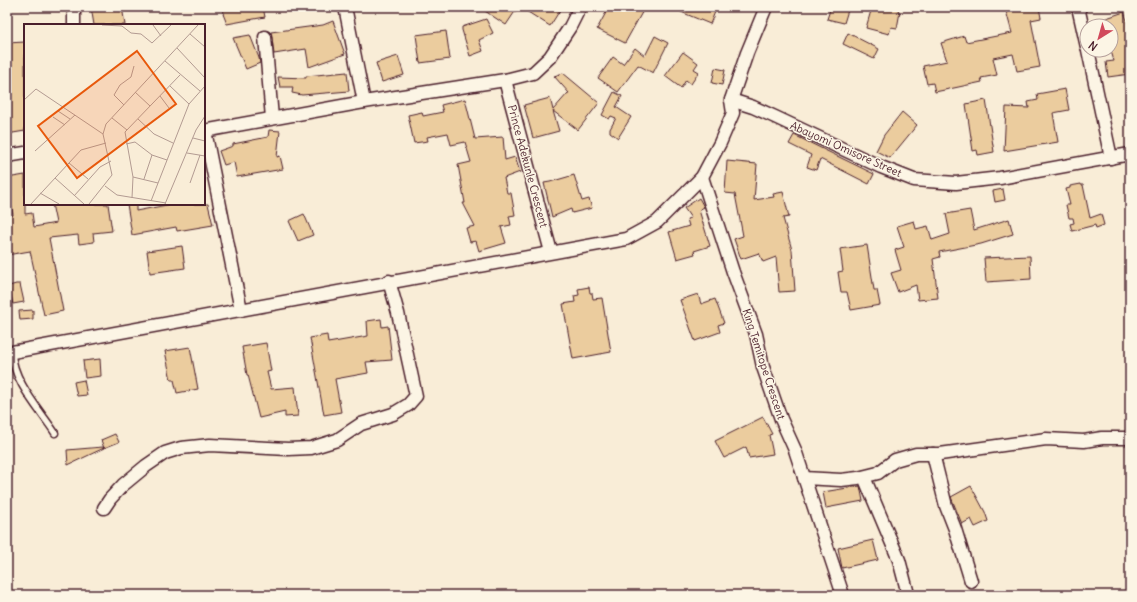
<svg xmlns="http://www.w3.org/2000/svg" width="1137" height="602" font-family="Delius,sans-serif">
	<rect width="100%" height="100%" fill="#f9edd7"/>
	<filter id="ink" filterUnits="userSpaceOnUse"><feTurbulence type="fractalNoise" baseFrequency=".025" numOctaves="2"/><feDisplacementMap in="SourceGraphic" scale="8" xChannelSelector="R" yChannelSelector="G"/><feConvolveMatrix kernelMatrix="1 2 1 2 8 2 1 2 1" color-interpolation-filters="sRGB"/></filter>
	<g filter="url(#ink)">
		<!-- building -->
		<g fill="#ebcc9e" stroke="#4a1f2b">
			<path d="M91,7H122L125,25H94Z"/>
			<path d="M223,7H263L265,17L227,24L223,14H224Z"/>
			<path d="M479,7H518L506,25Z"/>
			<path d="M520,7H562L550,26Z"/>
			<path d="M609,7H645L625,43L597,29Z"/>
			<path d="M669,7H717L710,24Z"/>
			<path d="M831,7H849L844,23L827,19Z"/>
			<path d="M872,7H899L898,12H900L897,28L891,27L889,34L866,28Z"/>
			<path d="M1005,7H1039L1041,18L1031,20L1040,67L1017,71L1013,54L993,58L997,75L981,78L982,82L935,92L933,83L927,84L923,66L947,61L941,43L964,36L966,42L1012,33Z"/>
			<path d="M1124,12L1130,29V74L1108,77L1106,62L1114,61L1111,51V26H1090L1089,24Z"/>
			<path d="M486,19L493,33L479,40L483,51L470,56L462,30V27Z"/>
			<path d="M333,21L345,54L309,67L306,49L274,54L271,32L323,25Z"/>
			<path d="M446,31L450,59L420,63L416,35Z"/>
			<path d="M848,33L879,49L874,59L843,44Z"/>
			<path d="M250,35L259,58L260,63L246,69L233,38Z"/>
			<path d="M655,36L668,43L653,73L638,65L618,92L598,78L613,57L623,64L635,48L645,56Z"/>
			<path d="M25,42V131L7,134V70H8L7,43Z"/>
			<path d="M683,52L698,63L694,69L699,72L691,84L686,80L681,88L665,76Z"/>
			<path d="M398,56L404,75L382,82L376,63Z"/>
			<path d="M715,68L725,70L722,85L712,83Z"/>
			<path d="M347,72L349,91L302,95L292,93L293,87H280L278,77L306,78V76Z"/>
			<path d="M563,73L599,103L578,130L553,111L559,131L533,138L524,105L550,98L553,110L568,93H569L554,76Z"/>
			<path d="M1065,89L1069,110L1053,113L1058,142L1004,151L1006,107L1029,108L1028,102L1038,100L1037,94Z"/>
			<path d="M614,92L622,96L616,107L631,117L618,138L610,132V129L616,118L611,116L609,119L602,115Z"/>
			<path d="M465,99L475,139L503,137L505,160L515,157L520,172L504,178L507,193H511L515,215L509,216L511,225L501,227L506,243L479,251L476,241L470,242L466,228L475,226L463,203H465L458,165L471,162L465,142L451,145L448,133L427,137L428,141L414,143L408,115L422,112L423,116L443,112L441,105Z"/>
			<path d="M986,100L994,152L978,155L977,150L973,151L966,104Z"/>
			<path d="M902,112L917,125L890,158L876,151L884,135Z"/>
			<path d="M269,130L280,131L277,157L280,156L283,169L237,177L234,162L224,165L219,151L233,146V144L268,137Z"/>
			<path d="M794,135L874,174L869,184L820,159L816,170L807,167L811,155L789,144Z"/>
			<path d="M727,161L757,164L754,200L774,197L773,194L783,192L789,217L783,218L792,250L795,291L779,292L776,257L763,262L759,253L741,259L734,239L743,236L735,194L725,193Z"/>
			<path d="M25,175V214L32,213L34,227L56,223L52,204H108L112,231L93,233L94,242L79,244L78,235L49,238L63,311L44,315L30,251L7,255V216L13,215L7,178Z"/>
			<path d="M574,175L582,201L589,199L592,208L572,213L571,209L552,217L544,183L550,182Z"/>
			<path d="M1081,184V185H1083L1090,218L1101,214L1104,225L1096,228L1095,225L1072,231L1070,224L1074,223L1073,218H1069L1066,205H1070L1066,189L1070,188V186Z"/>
			<path d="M1003,189L1005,200L995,202L993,191Z"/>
			<path d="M699,198L704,207L699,210L710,246L694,251L695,254L677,259L669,232L689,226L687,219L691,218L684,208Z"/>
			<path d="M127,204H136V211L172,204H208L213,225L177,231L176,227L132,235Z"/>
			<path d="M970,210L974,230L1009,219L1013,234L981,244L939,252L940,257L933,259L938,298L918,300L916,285L898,292L891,273L901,270L895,250L904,247L897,226L914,221L916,229L928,226L932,240L950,234L946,214Z"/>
			<path d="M304,214L313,235L298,241L289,221Z"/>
			<path d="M867,245L874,290H877L880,305L851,310L847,292H841L838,272L843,271L840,249Z"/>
			<path d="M182,246L185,268L150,273L147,251Z"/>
			<path d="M1030,256L1031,279L986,282L984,258Z"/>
			<path d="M16,284H20L24,302L13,304L9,286Z"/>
			<path d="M589,287L590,293H592L593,299L602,298L611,352L573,359L563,304L575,302L574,296L579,295L578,289Z"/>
			<path d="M698,294L701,304L715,299L724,323L718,325L720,332L695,341L680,300Z"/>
			<path d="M33,310V319L20,320L19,311Z"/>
			<path d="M381,319L382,327L388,326L392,360L366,362L368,373L335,379L341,412L324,415L310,338L327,335L328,343L368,336L367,321Z"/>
			<path d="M266,343L271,371L267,372L271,389L295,387L298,416L285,417V412L259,418L248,375H247L242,347Z"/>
			<path d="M190,347L198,389L177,393L174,380H171L165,351Z"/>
			<path d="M100,359L101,376L85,378L83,361Z"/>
			<path d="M84,380L87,395L77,396L74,382Z"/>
			<path d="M763,417L772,434L769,435L773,454L749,458L746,447L724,458L715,441Z"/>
			<path d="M115,434L119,442L104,448L101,440Z"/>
			<path d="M103,447L104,448L68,465L67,450Z"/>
			<path d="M860,486L863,501L826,508L823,492Z"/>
			<path d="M971,486L985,512L988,521L975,527L971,519L962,524L951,497Z"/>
			<path d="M873,540L878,560L842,568L838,548Z"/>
		</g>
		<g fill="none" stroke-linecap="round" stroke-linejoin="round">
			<!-- service casing -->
			<g stroke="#4a1f2b" stroke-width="9">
				<path id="service" d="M12,352C12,380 40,410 55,433"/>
			</g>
			<!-- minor casing -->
			<g stroke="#4a1f2b" stroke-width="15">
				<g id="minor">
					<path d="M345,7L364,102"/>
					<path d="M1078,7L1087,47"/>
					<path d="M74,25V8"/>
					<path d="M265,37L272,118"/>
					<path d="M1088,50L1111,158"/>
					<path d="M505,80L551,252"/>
					<path d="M731,100L753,107L775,117L881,167L914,180L956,183L1000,178L1130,154"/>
					<path d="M204,131L364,102L505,80L533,73L550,57L570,27L580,7"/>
					<path d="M205,131L241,310"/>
					<path d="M7,156L25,153"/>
					<path d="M702,177L733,272L756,334L763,367L781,419L795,450L843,595"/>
					<path d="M7,353L626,239L657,222L702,177L720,143L733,113L731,100L747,53L766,7"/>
					<path d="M933,454L946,506L955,529L971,581"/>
					<path d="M864,477L899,560L908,594L903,595"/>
					<path d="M804,478L841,480L858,478L878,473L895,460L916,454H940L1046,439L1084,441L1102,438H1130"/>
					<path d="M104,508L110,499L123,485L146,466L165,453L181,448L210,445L288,449L311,448L337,440L361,424L393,414L408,405L416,396L398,313L389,281"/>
				</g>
			</g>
			<!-- service -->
			<use href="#service" stroke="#fcf5e5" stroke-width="6"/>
			<!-- minor -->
			<use href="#minor" stroke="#fcf5e5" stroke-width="12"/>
		</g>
	</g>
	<g text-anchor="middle" stroke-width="3" stroke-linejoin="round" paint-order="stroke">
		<!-- street labels -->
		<g font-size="11" fill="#4a1f2b" stroke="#fcf5e5">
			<text transform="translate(846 149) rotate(24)" y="4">Abayomi Omisore Street</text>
			<text transform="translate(528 166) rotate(75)" y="4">Prince Adekunle Crescent</text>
			<text transform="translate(764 364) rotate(72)" y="4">King Temitope Crescent</text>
		</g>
	</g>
	<!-- overview -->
	<g transform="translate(24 24)">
		<rect width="181" height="181" fill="#f9edd7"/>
		<path fill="none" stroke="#b39b92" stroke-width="1" d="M78,1L98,2L107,9L117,10L128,19L147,1M129,1L137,12M166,10L181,23M153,24L181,54M141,37L176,67M146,62L165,80M111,68L126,82M136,72L145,84M0,76L12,65L79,110M100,81L90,71L96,61L107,53L110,42M38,84L34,87L46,95M29,93L41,101M88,94L103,106M114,95L130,110L149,119M169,114L181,117M102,120L111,118L128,131L143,136M11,127L51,91M163,129L181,132M45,139L64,155M109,153L134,159M31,154L60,180M120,155L128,131M166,159L176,131M81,162L93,171L142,179M16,169L35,180M50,172L76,143L87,137M108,174L109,153L101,108L156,51M127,177L165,80L181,62M7,180L57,126L82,119M65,180L88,151L79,110L82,100L174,1M141,180L172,106L181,92"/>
		<path fill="#e8590c" fill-opacity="0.15" stroke="#e8590c" stroke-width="2" d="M113,27L152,80L53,154L14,102Z"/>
		<rect width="181" height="181" fill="none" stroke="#4a1f2b" stroke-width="2"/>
	</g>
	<!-- margin -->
	<rect width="1137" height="602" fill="none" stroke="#fcf5e5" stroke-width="24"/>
	<rect x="12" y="12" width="1113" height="578" fill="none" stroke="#4a1f2b" stroke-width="1.5" filter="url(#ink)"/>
	<!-- north arrow -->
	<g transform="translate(1099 38) rotate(217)"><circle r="19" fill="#fcf5e5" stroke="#b59f9b"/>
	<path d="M0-3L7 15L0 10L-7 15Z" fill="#d1495b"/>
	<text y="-6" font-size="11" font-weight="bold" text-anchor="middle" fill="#4a1f2b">N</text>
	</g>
</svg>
